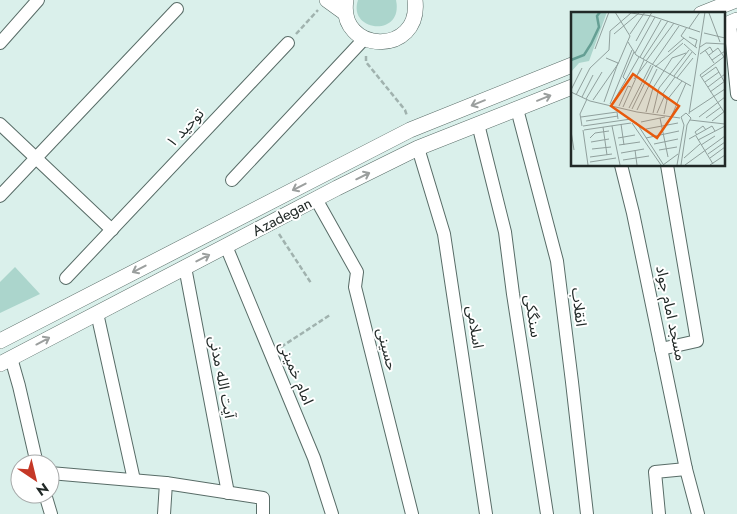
<svg xmlns="http://www.w3.org/2000/svg" width="737" height="514" font-family="Jost,'Noto Sans Arabic',sans-serif">
	<rect width="100%" height="100%" fill="#daf0eb"/>
	<!-- green -->
	<g fill="#abd5cc">
		<path d="M358,0H396C404,38 347,32 358,0Z"/>
		<path d="M15,267L40,294L0,313V282Z"/>
	</g>
	<g fill="none" stroke-linecap="round" stroke-linejoin="round">
		<!-- minor casing -->
		<g stroke="#586c67" stroke-width="14">
			<g id="minor">
				<path d="M730,23L737,94"/>
				<path d="M0,43L38,0"/>
				<path d="M517,109L557,261L572,382L587,514"/>
				<path d="M0,124L112,230"/>
				<path d="M478,124L505,232L513,294L547,514"/>
				<path d="M418,148L444,234L486,514"/>
				<path d="M621,165L633,213L686,469L698,514"/>
				<path d="M232,180L364,39"/>
				<path d="M0,196L177,9"/>
				<path d="M316,199L357,272L355,287L412,514"/>
				<path d="M226,246L314,458L332,514"/>
				<path d="M185,267L228,493"/>
				<path d="M66,278L288,43"/>
				<path d="M97,313L134,480"/>
				<path d="M661,349L697,341L667,165"/>
				<path d="M11,358L19,386L37,464"/>
				<path d="M50,473L166,483L164,514"/>
				<path d="M166,483L263,498V514"/>
				<path d="M45,494L51,514"/>
				<path d="M659,514L655,472L686,469"/>
			</g>
		</g>
		<!-- tertiary casing -->
		<g stroke="#586c67" stroke-width="16">
			<g id="tertiary">
				<path d="M327,0L345,13"/>
				<path d="M346,0C337,54 422,57 415,0"/>
				<path d="M701,14L736,0"/>
				<path d="M723,26L737,20"/>
				<path d="M0,341L410,130L572,65"/>
				<path d="M0,364L337,188L418,148L572,87"/>
			</g>
		</g>
		<!-- path -->
		<g stroke="#a0b2ae" stroke-width="2.5" stroke-dasharray="5 2.5" stroke-linecap="butt">
			<path d="M296,34L318,10"/>
			<path d="M366,56V62L405,110L407,116"/>
			<path d="M279,234L311,283"/>
			<path d="M281,347L330,315"/>
		</g>
		<!-- minor -->
		<use href="#minor" stroke="#fff" stroke-width="12"/>
		<!-- tertiary -->
		<use href="#tertiary" stroke="#fff" stroke-width="15"/>
	</g>
	<!-- one-way arrows -->
	<defs><path id="oneway-shaft" d="M-6 0H5M1.5-3L5.5 0L1.5 3" fill="none" stroke-width="1.6" stroke-linecap="round" stroke-linejoin="round" transform="scale(1.25)"/></defs>
	<g stroke="#9b9f9e">
		<use href="#oneway-shaft" transform="translate(544 98) rotate(-22)"/>
		<use href="#oneway-shaft" transform="translate(478 103) rotate(158)"/>
		<use href="#oneway-shaft" transform="translate(363 176) rotate(-26)"/>
		<use href="#oneway-shaft" transform="translate(299 187) rotate(153)"/>
		<use href="#oneway-shaft" transform="translate(203 258) rotate(-27)"/>
		<use href="#oneway-shaft" transform="translate(139 269) rotate(153)"/>
		<use href="#oneway-shaft" transform="translate(43 341) rotate(-28)"/>
	</g>
	<g text-anchor="middle" stroke-width="4" stroke-linejoin="round" paint-order="stroke">
		<!-- street labels -->
		<g font-size="15" fill="#212927" stroke="#fff">
			<text transform="translate(185 128) rotate(-47)" y="5">توحید ۱</text>
			<text transform="translate(282 217) rotate(-28)" y="5">Azadegan</text>
			<text transform="translate(579 307) rotate(83)" y="5">انقلاب</text>
			<text transform="translate(671 313) rotate(78)" y="5">مسجد امام جواد</text>
			<text transform="translate(533 316) rotate(81)" y="5">سنگکی</text>
			<text transform="translate(475 327) rotate(81)" y="5">اسلامی</text>
			<text transform="translate(387 349) rotate(76)" y="5">حسینی</text>
			<text transform="translate(296 373) rotate(67)" y="5">امام خمینی</text>
			<text transform="translate(222 377) rotate(79)" y="5">آیت الله مدنی</text>
		</g>
	</g>
	<!-- overview -->
	<g transform="translate(571 12)">
		<rect width="154" height="154" fill="#daf0eb"/>
		<path d="M0,0H36L18,49L8,51L0,60Z" fill="#abd5cc"/>
		<path fill="none" stroke="#659f94" stroke-width="2.5" d="M0,48L13,43L20,32L28,15L26,4L29,0"/>
		<path fill="none" stroke="#90a09d" stroke-width="1" d="M53,0L81,4L129,20M138,1L149,30M116,15L110,24L126,36M118,16L129,0M133,21L154,26M43,22L68,1M59,22L74,0M118,25L126,28L124,35M65,29L81,0M57,30L65,43L120,74M113,32L125,43M129,35L135,31L154,32M24,37L38,0M134,38L143,51M97,40L113,26M64,41L84,5M129,42L139,35L142,40M138,43L147,36L153,45M69,45L90,8M72,47L97,9M141,48L154,39M75,49L103,11M81,53L108,14M84,55L112,31M103,64L121,40M131,65L145,55L154,71M106,66L122,46M63,67L76,50M55,68L52,65L63,40M134,70L148,60M137,75L154,62M0,78L11,56M0,80L19,89L66,100L109,106M139,80L154,69M5,83L19,56L38,38L39,19L60,1M11,85L22,63M15,87L31,60M22,88L47,52L59,24L44,0M96,88L91,83L104,65M33,90L47,51L35,46M39,92L61,38M41,92L68,45M48,94L57,74L60,75M52,95L73,48M58,96L80,53M61,97L82,54M66,98L86,57M75,100L82,76L101,46L115,41M119,100L154,77M153,100L129,63L154,44M82,101L88,76L118,38M86,101L93,85M93,102L96,88L111,69M118,102L134,0M101,103L115,71M10,105L46,100L47,107M128,105L154,85M89,106L97,145M135,106L150,95M119,108L154,112M15,109L47,104M141,109L154,99M65,110L92,152M70,110L94,105M61,111L90,153M50,112L53,133M11,114L9,102L16,87M12,114L60,107M41,114L49,153M32,115L36,143M75,117L107,111M12,118L17,153M13,118L60,111M0,119L3,138M126,123L124,120L132,114L135,118M125,124L142,152M19,126L24,121L38,119M47,126L64,123M75,126L108,119M118,127L141,114L144,119M127,128L154,114M20,130L38,127M83,132L107,127M48,133L69,130M130,133L144,124M21,137L40,135M64,138L66,153M88,138L106,135M50,141L73,137M137,142L154,130M19,145L41,142M113,146L129,132M139,146L154,135M52,148L78,144M19,150L45,146M92,153L107,142M106,153L113,113L110,105L115,101L120,106L116,113L110,153M114,153L154,124M139,153L154,143"/>
		<path fill="#e8590c" fill-opacity="0.15" stroke="#e8590c" stroke-width="2.5" d="M62,62L108,94L86,126L40,94Z"/>
		<rect width="154" height="154" fill="none" stroke="#212927" stroke-width="2.5"/>
	</g>
	<!-- north arrow -->
	<g transform="translate(35 479) rotate(145)"><circle r="24" fill="#ffffff" stroke="#a6a9a9"/>
	<path d="M0-4L9 19L0 12L-9 19Z" fill="#c53827"/>
	<text y="-8" font-size="14" font-weight="bold" text-anchor="middle" fill="#212927">N</text>
	</g>
</svg>
